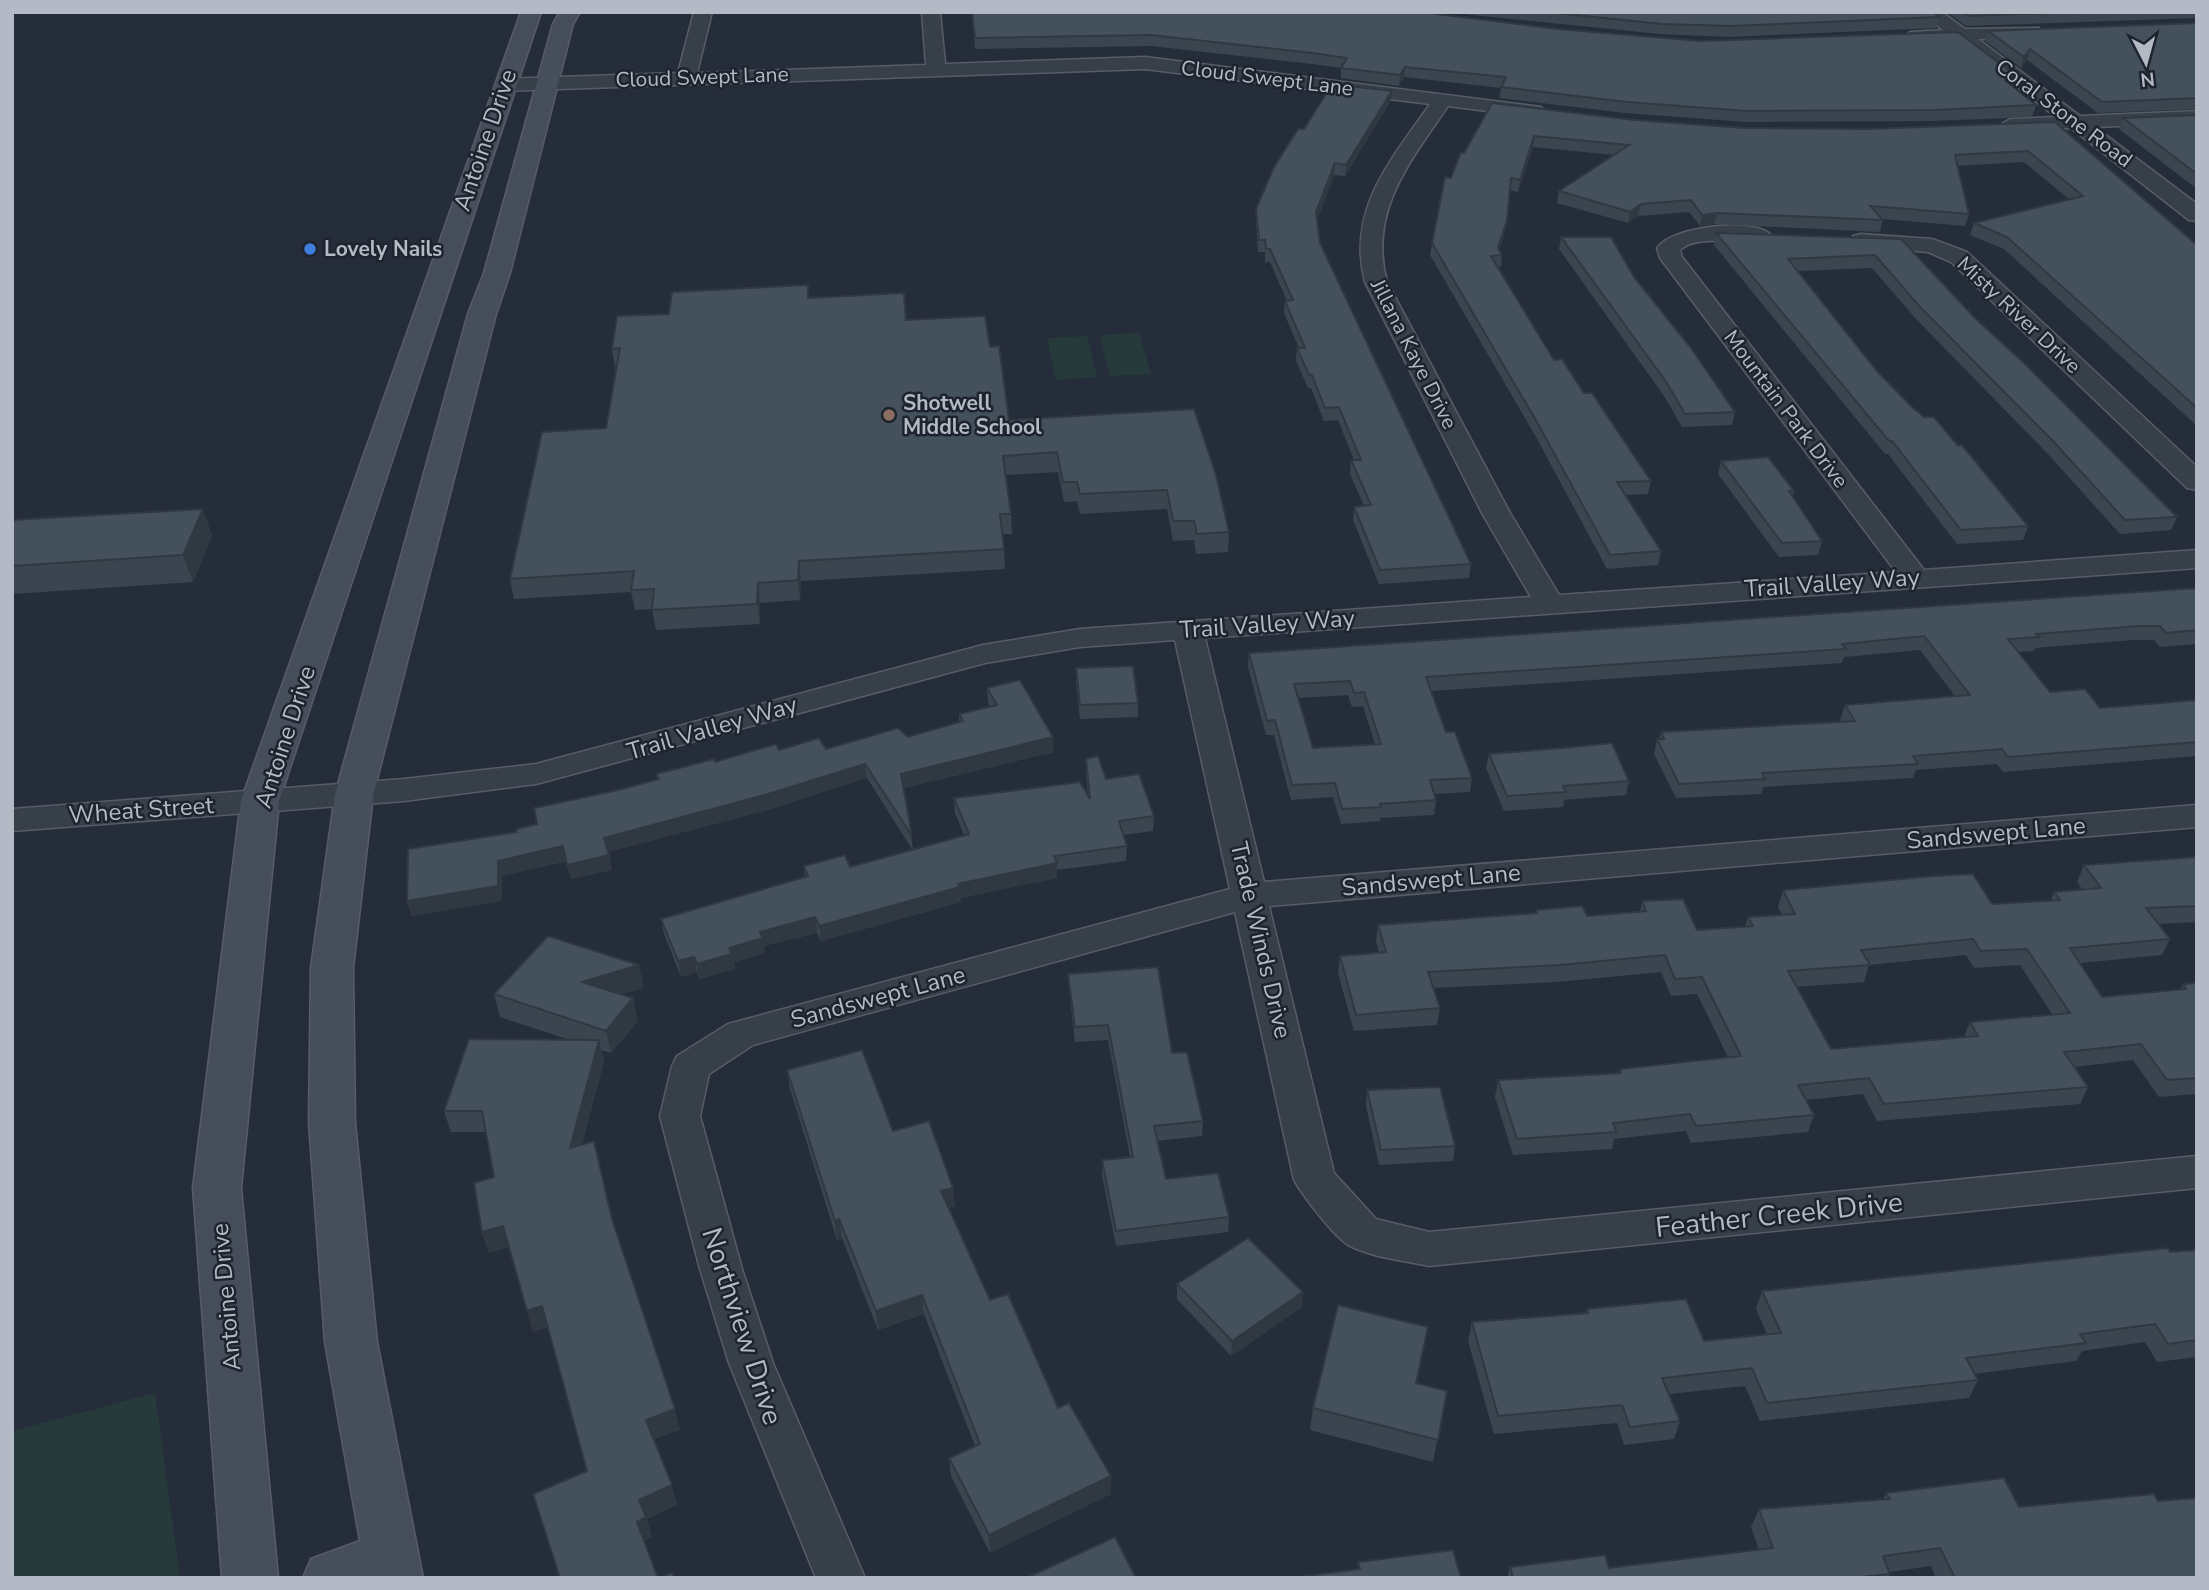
<svg xmlns="http://www.w3.org/2000/svg" width="2209" height="1590" font-family="'Nunito Sans',sans-serif">
	<rect width="100%" height="100%" fill="#242d39"/>
	<!-- green -->
	<g fill="#273a3b">
		<path d="M1139,333L1151,374L1110,376L1100,335Z"/>
		<path d="M1087,336L1097,377L1056,380L1047,338Z"/>
		<path d="M155,1393L180,1578H12V1431Z"/>
	</g>
	<g fill="none" stroke-linecap="round" stroke-linejoin="round">
		<!-- minor casing -->
		<g stroke="#565d67" stroke-width="3">
			<g id="minor">
				<path d="M694,12H712L697,73L926,65L922,12H940L945,64L1145,57L1541,107L1544,111L1541,115L1534,117L1448,106C1410,162 1368,211 1387,282L1510,513L1559,595L1896,572L1660,258L1657,248C1673,225 1759,217 1772,236C1760,253 1703,229 1680,250L1682,257L1924,570L2197,550V568L1205,638L1264,882L2197,805V827L1269,906L1334,1173L1376,1219L1429,1232L2197,1156V1188L1429,1266C1404,1260 1373,1258 1350,1246C1335,1238 1303,1196 1294,1180L1235,912L753,1045L709,1074L700,1116L742,1269L773,1363L865,1578H816L729,1363L700,1269L660,1116L672,1066L677,1056L728,1024L1230,889L1175,640L1080,647L985,663L536,784L404,801L12,831V809L404,779L536,764L983,645L1080,629L1531,597L1482,513L1365,282C1346,210 1391,160 1430,104L1145,69L504,91L495,85L504,79L678,73Z"/>
				<path d="M1922,12H1942L1965,29L2039,28L2042,32L2033,37L1978,39L2080,116L2197,111V123L2095,127L2197,204V221L2189,220L2071,128L2003,129L2000,125L2010,119L2056,117L1956,40H1910L1907,36L1910,32L1943,30Z"/>
				<path d="M1861,234L1932,239L1967,252L2197,467V490L2187,488L1951,262L1928,252L1853,246L1850,241L1853,236Z"/>
			</g>
		</g>
		<!-- secondary casing -->
		<g stroke="#565d67" stroke-width="3">
			<g id="secondary">
				<path d="M521,12H541L279,801L241,1188L278,1578H222L193,1188L241,801Z"/>
				<path d="M560,12H580L573,24L510,273L496,314L373,795L353,968L355,1123L377,1342L423,1578H303L311,1559L360,1541L325,1342L309,1123L311,968L335,795L468,314L484,273L553,24Z"/>
			</g>
		</g>
		<!-- minor -->
		<use href="#minor" fill="#373f49" fill-rule="evenodd"/>
		<!-- secondary -->
		<use href="#secondary" fill="#464e5c" fill-rule="evenodd"/>
	</g>
	<!-- wall -->
	<g fill="#3b4550" fill-rule="evenodd">
		<path d="M972,12H1420L1558,29L2011,72L2009,82L2036,105L2032,117L1933,121L1745,122L1625,113L1499,98L1501,88L1404,77L1399,86L1341,78V68L1312,64L1151,46L975,49Z"/>
		<path d="M1443,12H1933L1939,17L1936,28L1729,37L1660,34Z"/>
		<path d="M1947,12H2197V18L1966,26Z"/>
		<path d="M2197,23V109L2098,113L2027,60L2021,68L1985,41L1988,31Z"/>
		<path d="M1390,102L1345,176L1334,175L1317,220L1320,243L1471,564L1469,578L1379,584L1353,520L1354,507L1364,506L1350,474L1351,460H1354L1338,420L1324,421L1311,388H1308L1296,361L1297,348H1299L1284,313L1285,301H1287L1270,262H1265V252H1258L1256,221V209L1304,129Z"/>
		<path d="M1492,103L1634,120L1745,128L1869,129L2055,122L2197,245V426L2004,249L1970,235L1974,223L2069,199L2024,162L1957,166L1969,214L1965,226L1883,219L1880,232L1714,224L1700,226L1689,212L1638,216L1628,223L1557,203L1559,191L1614,155L1533,147L1518,192L1510,190L1505,232L1499,250L1502,255L1501,267H1498L1554,360L1584,393L1651,481L1648,494L1626,495L1661,551L1658,565L1607,569L1536,437L1430,255L1432,243L1451,178Z"/>
		<path d="M2197,115V189L2119,129L2123,118Z"/>
		<path d="M1716,233L1901,239L1975,318L2177,517L2171,530L2120,534L2048,454L1916,319L1872,268L1798,271L1877,371L2028,526L2023,540L1957,544L1888,454H1885L1714,245Z"/>
		<path d="M1561,237L1735,412L1732,425L1682,427L1664,396L1559,249Z"/>
		<path d="M809,298L906,320L990,347L1009,420L1194,409L1229,532L1228,552L1196,554L1194,540L1173,541L1167,509L1080,514L1077,501L1064,502L1058,472L1006,475L1011,514L1012,534H1003L1005,569L801,581L800,600L760,603V624L656,630L652,609L635,610L631,592L514,599L510,579L606,428L616,367H615L612,349L669,314Z"/>
		<path d="M1721,461L1794,491L1792,497L1822,541L1818,555L1779,557L1718,474Z"/>
		<path d="M12,520L212,535L193,582L12,594Z"/>
		<path d="M2197,588V644L2160,647L2154,640H2133L2035,648L2034,651L2019,652L2050,692L2100,708L2197,700V756L2003,772L1997,764L1916,770L1913,778L1763,787L1761,794L1676,798L1654,754L1657,739H1659L1661,732L1842,722L1840,720L1845,705L1955,696L1920,650L1844,657L1842,663L1431,691L1446,732L1472,778L1470,792L1434,794L1436,800L1434,815L1380,818V821L1341,824L1333,797L1291,800L1274,735H1266L1248,667L1249,653ZM1348,695L1352,707L1363,706L1375,744L1313,748L1298,698Z"/>
		<path d="M1076,668L1138,703V717L1080,719L1076,683Z"/>
		<path d="M987,688L1054,752L904,788L913,849L964,835L955,813L954,798L1088,796L1086,773V759L1106,779L1154,816L1153,831L1123,835L1127,846L1126,861L1057,870V878L960,898L961,902L821,941L817,933L764,946L765,953L734,962L735,969L699,979L697,972L681,977L664,934L661,919L805,876L804,866L850,867L912,849L867,778L764,811L608,852L612,870L571,879L567,861L502,876V901L412,916L407,901L517,832L618,790L657,779L656,774L779,750L826,749L908,737L959,722V714L990,707L988,702Z"/>
		<path d="M1489,754L1629,781L1626,795L1564,800L1563,807L1504,811L1486,768Z"/>
		<path d="M2197,857V922L2158,924L2170,939L2162,955L2080,963L2102,997L2180,990L2183,984L2197,983V1094L2159,1097L2133,1060L2074,1067L2088,1087L2080,1104L1877,1121L1863,1094L1806,1100L1814,1115L1808,1132L1691,1143L1686,1131L1614,1139L1612,1149L1513,1155L1495,1097L1498,1080L1619,1073L1620,1069L1728,1057L1697,994L1671,996L1661,972L1557,982L1433,988L1440,1008L1437,1025L1354,1031L1338,973L1340,956L1379,953L1376,941L1378,925L1536,913V910L1587,916L1640,912L1642,901L1697,930L1745,926L1748,917L1782,915L1778,907L1783,890L1992,904L2051,900L2054,892L2082,889L2077,882L2084,865ZM1966,955L1974,968L2020,965L2052,1014L1970,1022L1964,1037L1831,1049L1796,987L1864,982L1869,965Z"/>
		<path d="M1068,974L1172,1053L1203,1121L1202,1136L1157,1141L1166,1179L1229,1217L1228,1232L1116,1246L1102,1175V1160L1130,1157L1108,1040L1075,1042L1069,989Z"/>
		<path d="M644,988L621,994L638,1021L611,1053L601,1050L604,1061L582,1144L614,1224L680,1430L654,1439L677,1505L647,1519L652,1538L587,1471L548,1327L533,1332L509,1247L489,1253L482,1232L494,1177L486,1132H451L444,1111L570,1040L500,1017L494,994Z"/>
		<path d="M787,1070L893,1131L955,1206L948,1208L990,1300L1058,1408L1111,1476V1494L990,1553L951,1476L949,1458L975,1446L924,1314L878,1330L842,1238L837,1240L790,1089Z"/>
		<path d="M1367,1090L1455,1146L1453,1161L1379,1165L1366,1106Z"/>
		<path d="M2197,1250V1357L2157,1362L2145,1342L2082,1351L2076,1361L1974,1374L1978,1380L1969,1398L1760,1421L1745,1386L1669,1394L1680,1421L1674,1439L1624,1445L1617,1423L1494,1434L1468,1341L1472,1322L1586,1313L1587,1309L1704,1341L1767,1334L1756,1309L1762,1291Z"/>
		<path d="M1177,1284L1302,1307L1231,1356L1177,1299Z"/>
		<path d="M1428,1327L1417,1384L1447,1391L1433,1462L1310,1430L1313,1408Z"/>
		<path d="M1886,1493L2019,1507L2197,1578H1936L1931,1566L1889,1572L1890,1574L1888,1578H1507L1510,1567L1609,1568L1759,1550L1751,1527L1759,1509L1883,1500Z"/>
	</g>
	<!-- shaded-wall -->
	<g fill="#303841">
		<path d="M2030,49L2027,60L2021,68L2024,57Z"/>
		<path d="M1405,67L1404,77L1399,86L1400,75Z"/>
		<path d="M1392,91L1390,102L1345,176L1346,165Z"/>
		<path d="M1534,136L1533,147L1518,192L1520,180Z"/>
		<path d="M1335,163L1334,175L1315,224L1316,212Z"/>
		<path d="M1641,204L1638,216L1628,223L1630,212Z"/>
		<path d="M1717,213L1714,224L1700,226L1702,215Z"/>
		<path d="M1507,220L1505,232L1498,255V248Z"/>
		<path d="M203,509L212,535L193,582L183,555Z"/>
		<path d="M799,561L801,581L800,600L798,580Z"/>
		<path d="M758,583L760,603V624L757,604Z"/>
		<path d="M1053,737L1054,752L903,788L901,774Z"/>
		<path d="M865,764L867,778L764,811L608,852L604,838Z"/>
		<path d="M563,846L567,861L502,876V901L412,916L407,901L498,861Z"/>
		<path d="M609,855L612,870L571,879L567,865Z"/>
		<path d="M1057,863V878L960,898L961,902L821,941L819,926L958,884Z"/>
		<path d="M815,917L817,933L764,946L765,953L734,962L735,969L699,979L697,964L760,932Z"/>
		<path d="M694,957L697,972L681,977L678,961Z"/>
		<path d="M639,965L644,988L588,1004L582,982Z"/>
		<path d="M633,998L638,1021L611,1053L606,1031Z"/>
		<path d="M599,1040L604,1061L575,1169L570,1148Z"/>
		<path d="M953,1188L955,1206L942,1210L941,1191Z"/>
		<path d="M839,1219L842,1238L837,1240L835,1221Z"/>
		<path d="M503,1226L510,1247L489,1253L482,1232Z"/>
		<path d="M1303,1292L1302,1307L1231,1356L1232,1341Z"/>
		<path d="M922,1295L924,1314L878,1330L876,1311Z"/>
		<path d="M542,1306L548,1327L533,1332L527,1311Z"/>
		<path d="M675,1409L680,1430L652,1440L646,1420Z"/>
		<path d="M1111,1476V1494L990,1553L989,1535Z"/>
		<path d="M672,1485L677,1505L647,1519L652,1538L642,1542L637,1522L639,1500Z"/>
	</g>
	<!-- building -->
	<g fill="#45505d" stroke="#303841" stroke-width="2" fill-rule="evenodd">
		<path d="M972,12H1420L1558,29L1701,41L1958,32L2011,72L2005,80L2036,105L1936,110L1747,111L1627,102L1501,87L1506,77L1405,67L1400,75L1341,68L1347,58L1312,53L1151,35L975,38Z"/>
		<path d="M1546,12H1933L1939,17L1732,26L1662,24Z"/>
		<path d="M1964,12H2078L1969,16Z"/>
		<path d="M2197,23V98L2102,102L2030,49L2024,57L1988,31Z"/>
		<path d="M1332,84L1392,91L1346,165L1335,163L1316,212L1320,243L1471,564L1380,570L1354,507L1371,505L1351,460H1361L1339,407L1325,408L1312,375H1309L1297,348H1305L1285,301L1293,300L1270,249H1266L1265,240H1259L1256,209L1274,167L1298,129H1304Z"/>
		<path d="M1492,103L1634,120L1745,128L1869,129L2055,122L2197,245V408L2007,237L1974,223L2083,196L2028,151L1955,155L1969,214L1870,206L1883,220L1717,213L1702,215L1691,200L1641,204L1630,212L1559,191L1629,145L1534,136L1520,180L1511,178L1507,220L1498,248L1502,255L1491,256L1554,360L1562,359L1584,393H1592L1651,481L1617,482L1661,551L1610,555L1538,424L1432,243L1445,177L1451,178L1461,152L1464,153Z"/>
		<path d="M2197,115V174L2123,118Z"/>
		<path d="M1716,233L1901,239L1975,318L2024,363L2177,517L2125,520L2053,441L1920,307L1875,255L1788,259L1877,371L1912,407L1924,417H1934L1958,446L1962,445L2028,526L1961,530L1892,441H1889Z"/>
		<path d="M1561,237H1611L1634,277L1691,348L1735,412L1685,414L1667,383Z"/>
		<path d="M808,285V298L904,293L906,320L985,316L990,347L999,346L1009,420L1194,409L1216,475L1229,532L1197,534L1194,521H1173L1167,490L1080,494L1077,482H1063L1057,452L1003,456L1011,514H1000L1004,549L799,561L798,580L758,583L757,604L652,610L654,589L631,590L634,571L510,579L542,432L606,428L620,348L612,349L617,316L669,314L672,292Z"/>
		<path d="M1768,457L1794,491H1789L1822,541L1782,543L1721,461Z"/>
		<path d="M203,509L183,555L12,566V520Z"/>
		<path d="M2197,588V630L2166,633L2160,626H2139L2036,634L2039,637L2008,639L2050,692L2085,689L2100,708L2197,700V742L2008,757L2002,749L1913,756L1918,764L1762,773L1765,779L1679,784L1657,739H1664L1661,732L1855,721L1845,705L1970,695L1924,636L1842,644L1846,649L1426,677L1446,732H1455L1472,778L1430,780L1436,800L1380,804L1381,807L1342,809L1335,783L1292,785L1275,720L1267,721L1249,653ZM1350,681L1354,693L1364,692L1381,744L1313,748L1294,684Z"/>
		<path d="M1133,666L1138,703L1080,705L1076,668Z"/>
		<path d="M1020,680L1053,737L901,774L912,836L865,764L761,796L604,838L609,855L567,865L563,846L498,861V886L407,901L408,849L517,832L516,829L537,824L534,808L618,790L659,779L656,774L714,759L715,762L776,744L779,750L819,738L826,749L898,728L908,737L963,721L959,714L997,705L987,688Z"/>
		<path d="M1612,743L1629,781L1563,786L1566,792L1507,796L1489,754L1573,747Z"/>
		<path d="M1098,756L1106,779L1139,774L1154,816L1119,821L1127,846L1054,856L1057,863L958,884L960,887L819,926L815,917L760,932L763,938L729,948L732,954L697,964L694,957L678,961L661,919L808,876L804,866L845,855L850,867L969,834L954,798L1080,782L1090,799L1086,759Z"/>
		<path d="M2197,857V906L2146,908L2170,939L2070,948L2102,997L2186,989L2183,984L2197,983V1078L2167,1080L2141,1044L2064,1052L2088,1087L1884,1104L1869,1078L1798,1085L1814,1115L1696,1126L1690,1114L1613,1123L1616,1132L1517,1139L1498,1080L1621,1073L1620,1069L1741,1056L1702,977L1675,979L1665,955L1560,965L1428,972L1440,1008L1356,1015L1340,956L1386,952L1378,925L1537,913L1536,910L1582,906L1587,916L1646,911L1642,901L1683,899L1697,930L1753,926L1748,917L1795,914L1783,890L1934,876L1973,874L1992,904L2060,900L2054,892L2101,888L2084,865ZM1973,939L1981,951L2027,949L2070,1013L1970,1022L1978,1036L1831,1049L1788,971L1870,965L1861,950Z"/>
		<path d="M548,936L639,965L582,982L633,998L606,1031L494,994Z"/>
		<path d="M1158,967L1172,1053L1187,1052L1203,1121L1154,1126L1166,1179L1218,1173L1229,1217L1116,1231L1102,1160L1133,1157L1108,1025L1075,1027L1068,974Z"/>
		<path d="M469,1039L599,1040L570,1148L594,1141L612,1219L675,1409L646,1420L672,1485L639,1500L646,1517L637,1522L658,1578H560L533,1494L587,1471L542,1306L527,1311L503,1226L482,1232L474,1183L494,1177L482,1111H444Z"/>
		<path d="M862,1050L893,1131L929,1121L953,1188L941,1191L990,1300L1008,1294L1058,1408L1069,1403L1111,1476L989,1535L949,1458L980,1444L922,1295L876,1311L839,1219L835,1221L787,1070Z"/>
		<path d="M1440,1087L1455,1146L1381,1150L1367,1090Z"/>
		<path d="M1248,1238L1303,1292L1232,1341L1177,1284Z"/>
		<path d="M2168,1248L2170,1252L2197,1250V1340L2168,1344L2155,1324L2080,1334L2086,1343L1966,1358L1978,1380L1767,1403L1752,1368L1662,1378L1680,1421L1630,1427L1622,1405L1498,1416L1472,1322L1588,1313L1587,1309L1686,1299L1704,1341L1781,1333L1762,1291Z"/>
		<path d="M1338,1305L1428,1327L1416,1383L1447,1391L1438,1440L1313,1408Z"/>
		<path d="M2004,1478L2019,1507L2154,1494L2158,1501L2197,1498V1578H1955L1940,1548L1883,1556L1890,1574L1851,1578H1513L1510,1567L1605,1555L1609,1568L1773,1548L1759,1509L1890,1499L1886,1493Z"/>
		<path d="M1115,1537L1136,1578H1026Z"/>
		<path d="M1453,1550L1461,1578H1290L1360,1569L1358,1562Z"/>
		<path d="M672,1573L674,1578H660Z"/>
	</g>
	<!-- markers -->
	<circle fill="#3f7fe0" stroke="#1d242e" stroke-width="2.5" cx="310" cy="249" r="7"/>
	<circle fill="#8d6e63" stroke="#1d242e" stroke-width="2.5" cx="889" cy="415" r="7"/>
	<g text-anchor="middle" stroke-width="5" stroke-linejoin="round" paint-order="stroke">
		<!-- far-street labels -->
		<g font-size="21" fill="#b3bac5" stroke="#1d242e">
			<text transform="translate(702 77) rotate(-2)" y="7">Cloud Swept Lane</text>
			<text transform="translate(1267 78) rotate(7)" y="7">Cloud Swept Lane</text>
			<text transform="translate(2064 113) rotate(37)" y="7">Coral Stone Road</text>
			<text transform="translate(2019 315) rotate(43)" y="7">Misty River Drive</text>
			<text transform="translate(1414 354) rotate(63)" y="7">Jillana Kaye Drive</text>
			<text transform="translate(1786 409) rotate(53)" y="7">Mountain Park Drive</text>
		</g>
		<!-- far-poi labels -->
		<g font-size="21" font-weight="bold" fill="#b3bac5" stroke="#1d242e" text-anchor="start">
			<text x="324" y="256">Lovely Nails</text>
			<text x="903" y="410">Shotwell<tspan x="903" dy="24">Middle School</tspan></text>
		</g>
		<!-- street labels -->
		<g font-size="24" fill="#b3bac5" stroke="#1d242e">
			<text transform="translate(485 140) rotate(-71)" y="8">Antoine Drive</text>
			<text transform="translate(1832 583) rotate(-4)" y="8">Trail Valley Way</text>
			<text transform="translate(1267 624) rotate(-4)" y="8">Trail Valley Way</text>
			<text transform="translate(712 728) rotate(-16)" y="8">Trail Valley Way</text>
			<text transform="translate(285 737) rotate(-72)" y="8">Antoine Drive</text>
			<text transform="translate(141 810) rotate(-4)" y="8">Wheat Street</text>
			<text transform="translate(1996 833) rotate(-5)" y="8">Sandswept Lane</text>
			<text transform="translate(1431 880) rotate(-5)" y="8">Sandswept Lane</text>
			<text transform="translate(1261 940) rotate(77)" y="8">Trade Winds Drive</text>
			<text transform="translate(878 997) rotate(-15)" y="8">Sandswept Lane</text>
			<text transform="translate(226 1297) rotate(-95)" y="8">Antoine Drive</text>
		</g>
		<!-- near-street labels -->
		<g font-size="28" fill="#b3bac5" stroke="#1d242e">
			<text transform="translate(1779 1214) rotate(-6)" y="10">Feather Creek Drive</text>
			<text transform="translate(743 1326) rotate(72)" y="10">Northview Drive</text>
		</g>
	</g>
	<!-- border -->
	<rect width="2209" height="1590" fill="none" stroke="#b3bac5" stroke-width="28"/>
	<!-- north arrow -->
	<g transform="translate(2146 63) rotate(174)" stroke="#1d242e" stroke-width="5" paint-order="stroke">
	<path d="M0-5L12 26L0 18L-12 26Z" fill="#b3bac5"/>
	<text y="-10" font-size="19" font-weight="bold" text-anchor="middle" fill="#b3bac5">N</text>
	</g>
</svg>
